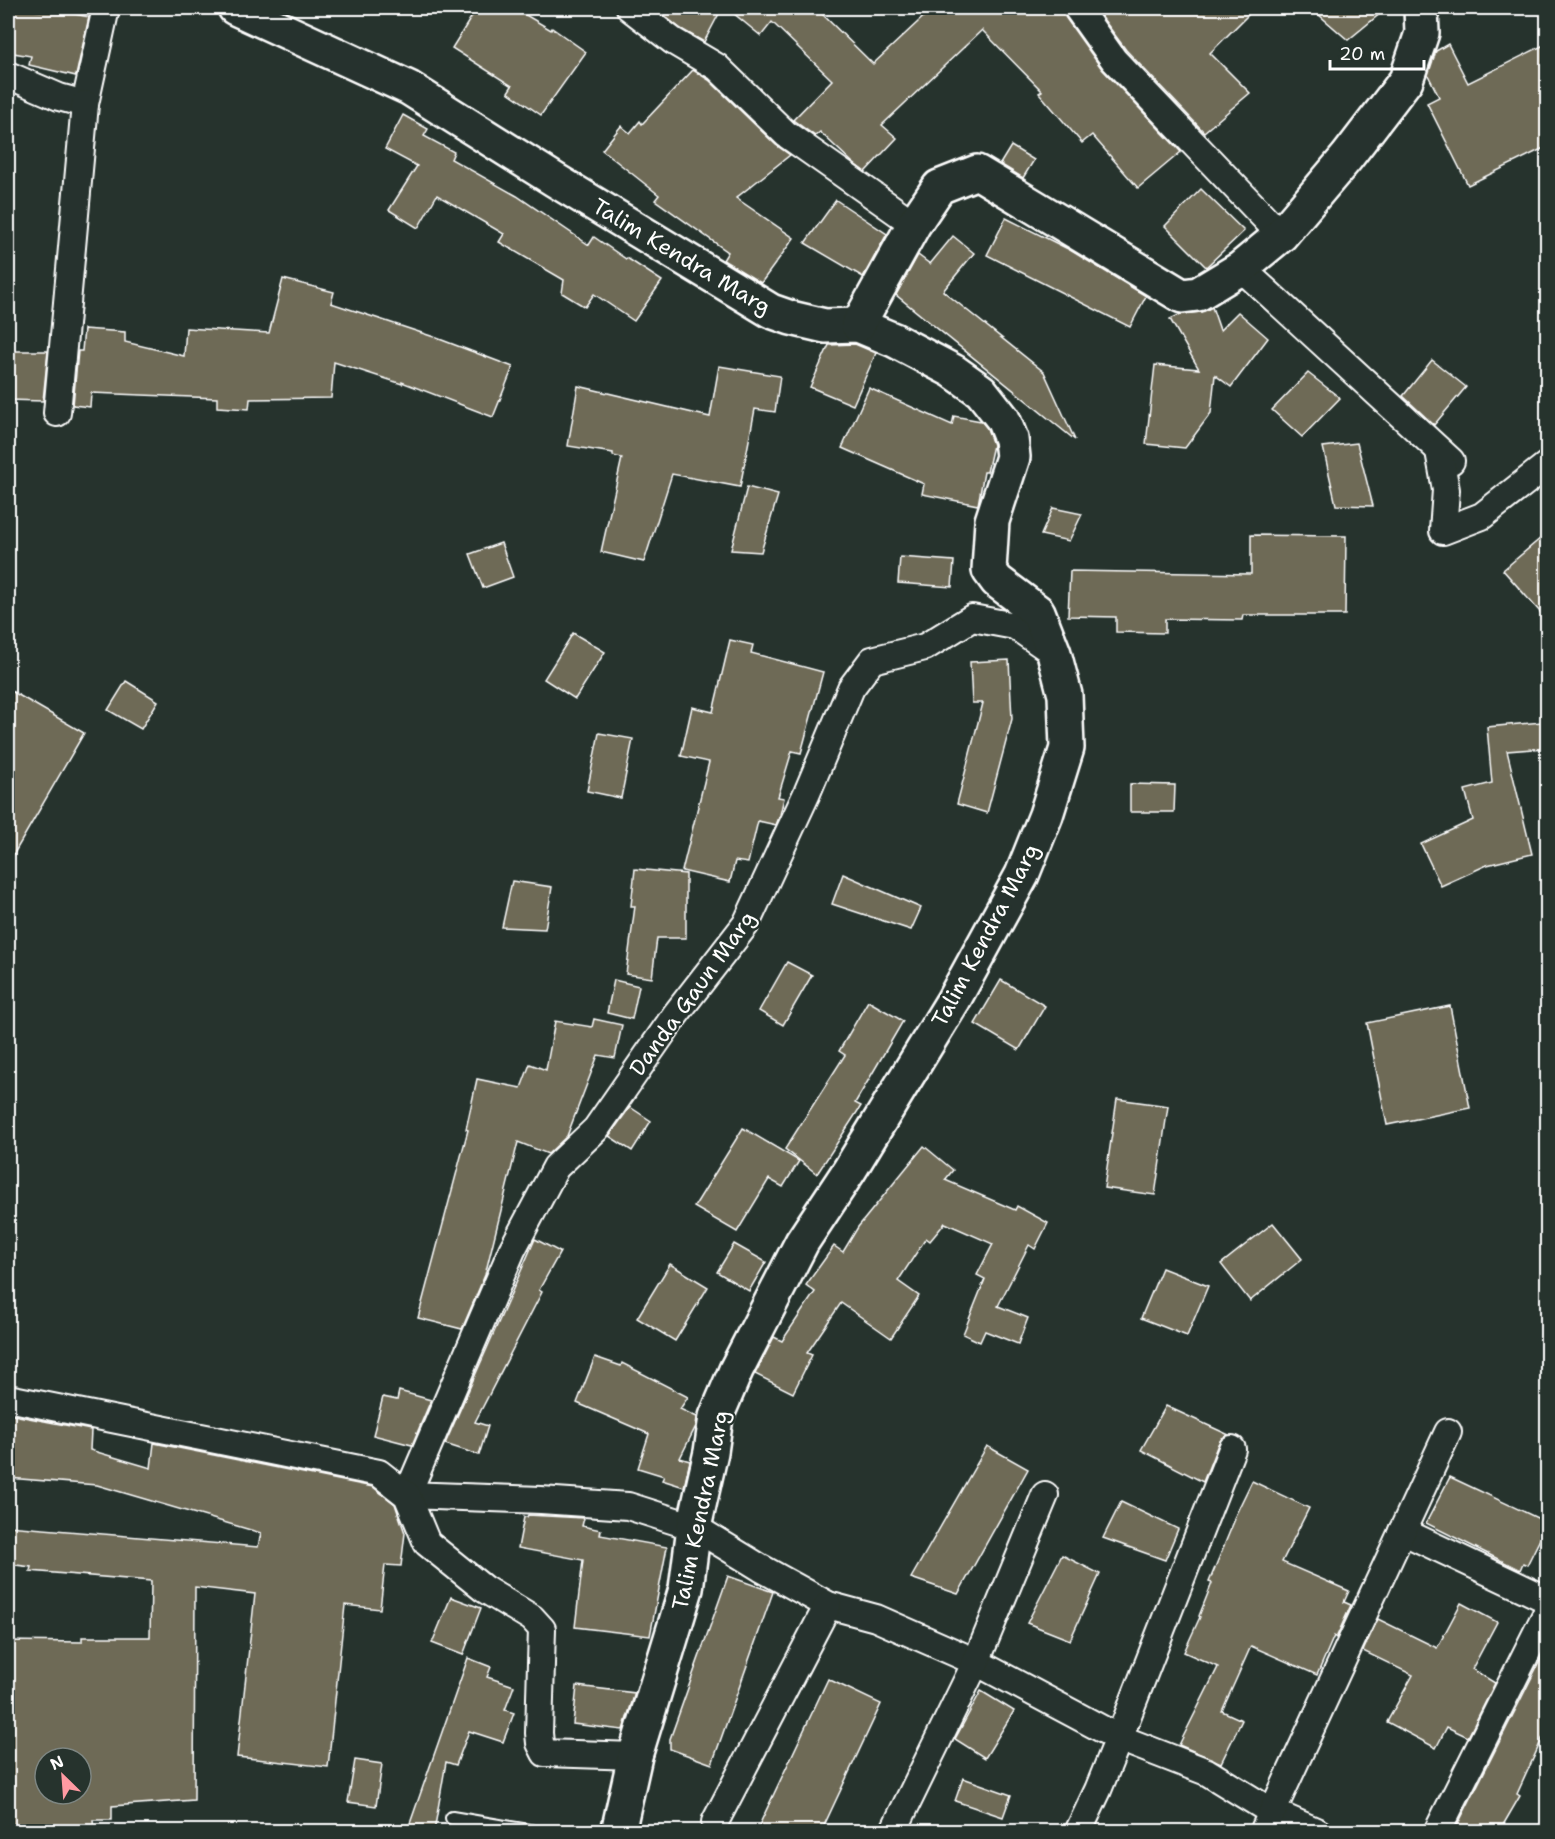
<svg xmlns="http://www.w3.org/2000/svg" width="1555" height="1839" font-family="'Shantell Sans',sans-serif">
	<rect width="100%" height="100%" fill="#26332d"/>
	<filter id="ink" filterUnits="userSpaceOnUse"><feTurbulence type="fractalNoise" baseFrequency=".0167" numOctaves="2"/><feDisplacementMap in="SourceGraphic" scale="12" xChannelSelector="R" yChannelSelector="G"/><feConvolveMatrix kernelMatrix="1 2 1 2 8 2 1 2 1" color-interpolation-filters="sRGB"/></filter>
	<g filter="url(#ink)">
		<!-- building -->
		<g fill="#6e6a57" stroke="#fff" stroke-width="1.5" fill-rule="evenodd">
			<path d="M8,8L42,11L43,8H47L89,17L76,76L29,65L31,56L8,52Z"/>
			<path d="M477,8H514L551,30L552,28L586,52L541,115L508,92L512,86L452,48Z"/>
			<path d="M654,8H722L704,42L681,29Z"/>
			<path d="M727,8H816L873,64L933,8H1062L1065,17L1102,69L1181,152L1138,188L1092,135L1082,143L1039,93L1042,91L982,30L882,125L897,138L865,172L853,163L820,132L815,136L793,120L832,80L772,22L761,36Z"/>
			<path d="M1095,8H1255L1210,53L1250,93L1204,132L1126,50Z"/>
			<path d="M1311,8H1387L1348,40Z"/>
			<path d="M1548,43V146L1468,185L1427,103L1439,97L1428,75L1436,51L1448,44L1468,83Z"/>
			<path d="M693,70L709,80L776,145L790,155L736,198L794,238L761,283L723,260L728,252L655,200L659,195L602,150L621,126L630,133L640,121L642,124Z"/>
			<path d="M403,115L428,129L424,136L454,152L451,159L517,196L589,245L594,237L626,259L627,258L662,281L634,321L594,294L585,307L562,293L564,280L499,242L504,234L437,195L418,228L389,210L417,166L385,149Z"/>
			<path d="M1011,146L1034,160L1023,178L1000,164Z"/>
			<path d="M1201,189L1244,231L1206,267L1165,226Z"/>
			<path d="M836,200L887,234L863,277L805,243Z"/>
			<path d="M1006,218L1070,250L1146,296L1130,327L987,255Z"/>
			<path d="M953,236L974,253L943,291L1044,372L1075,440L896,295L918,255L930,264Z"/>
			<path d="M283,279L334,292L331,303L434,337L513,367L493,417L402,382V384L334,362L331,398L250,399L249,409L217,407V398L91,393L90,407L73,405L78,351H82L84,329L125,332V342L184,356L186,328L269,333Z"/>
			<path d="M1212,307L1220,330L1238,312L1268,338L1231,387L1215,375L1211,413L1185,448L1146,444L1155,365L1199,369L1170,319L1181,314L1201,312Z"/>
			<path d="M855,344L876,353L853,405L810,387L829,345Z"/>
			<path d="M8,351H48L43,401L8,400Z"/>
			<path d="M1432,360L1466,387L1434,425L1403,396Z"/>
			<path d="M719,366L780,376L775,412L755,409L740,487L672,474L644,562L601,552L622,458L613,456V453L568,446L578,386L710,417Z"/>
			<path d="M1308,373L1340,398L1302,437L1272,410Z"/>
			<path d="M869,388L952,425L954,416L981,421L987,428L993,445L987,472H984L978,505L922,494L924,484L842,448Z"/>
			<path d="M1357,443L1373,506L1336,505L1323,447Z"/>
			<path d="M747,487L778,495L761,552L731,550Z"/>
			<path d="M1053,508L1082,514L1069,541L1041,535Z"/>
			<path d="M1548,532V621L1503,570Z"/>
			<path d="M1251,535L1346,536L1345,615H1243L1242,620L1165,619V633L1116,632V617L1068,616L1070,571L1251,574Z"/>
			<path d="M501,543L513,577L483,588L470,554Z"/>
			<path d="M900,557L954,561L952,587L898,583Z"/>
			<path d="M573,633L605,652L575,699L544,679Z"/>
			<path d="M730,640L753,645L751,653L823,672L801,753L792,751L778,797L784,798L780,815L776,825L758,821L748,863L735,861L730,882L682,871L709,762L681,756L692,707L713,712Z"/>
			<path d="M1009,660L1012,719L987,813L957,804L983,703H972L970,662Z"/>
			<path d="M126,681L158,701L141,729L108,710Z"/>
			<path d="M8,689L84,733L8,864Z"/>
			<path d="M1542,722L1545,748L1507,751L1532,854L1487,865L1441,886L1421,844L1473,820L1465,790L1492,783L1487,727Z"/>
			<path d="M599,733L633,739L621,798L587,791Z"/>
			<path d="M1130,784L1175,785L1174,812H1130Z"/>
			<path d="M635,869L686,874V938H657L652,978L626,974L635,906H631Z"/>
			<path d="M843,874L921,908L911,930L832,904Z"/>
			<path d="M512,881L552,887L545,929L502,927Z"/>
			<path d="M787,962L812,975L783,1025L759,1011Z"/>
			<path d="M614,980L639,986L632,1019L607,1013Z"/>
			<path d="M1001,980L1045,1006L1019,1050L975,1024Z"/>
			<path d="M868,1001L903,1021L855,1103L861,1106L817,1174L785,1149L845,1055L839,1051Z"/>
			<path d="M1450,1006L1470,1108L1387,1125L1367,1023Z"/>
			<path d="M594,1019L622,1025L615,1058L598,1055L567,1136L548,1154L518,1142L485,1275L462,1329L418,1318L468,1130L466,1129L477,1079L521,1088L530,1064L546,1070L555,1021L592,1027Z"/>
			<path d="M1117,1099L1168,1106L1155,1195L1104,1188Z"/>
			<path d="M630,1107L651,1121L632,1151L609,1136Z"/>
			<path d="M743,1128L799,1161L783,1187L769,1179L737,1232L694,1207Z"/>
			<path d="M924,1146L953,1170L945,1180L1015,1210L1017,1206L1048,1223L1035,1249L1029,1245L998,1306L1028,1318L1018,1344L985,1331L980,1342L963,1334L985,1279L977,1275L993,1244L945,1223L930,1241L926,1238L898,1281L919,1296L891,1338L841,1303L807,1353L812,1355L793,1393L755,1374L774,1337L782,1341L815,1292L806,1285L834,1246L843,1252L858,1227Z"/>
			<path d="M1273,1223L1302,1259L1250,1301L1221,1264Z"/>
			<path d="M535,1239L560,1252L539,1290L542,1292L475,1422L488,1426L479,1455L445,1444Z"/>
			<path d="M734,1244L766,1262L749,1291L717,1272Z"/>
			<path d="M670,1264L708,1287L675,1341L637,1318Z"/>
			<path d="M1162,1268L1208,1286L1187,1336L1141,1318Z"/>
			<path d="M595,1357L621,1366L622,1363L688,1397L680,1409L697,1417L696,1426L680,1458L690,1461L684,1487L662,1480L664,1476L638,1468L649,1434L577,1403Z"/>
			<path d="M399,1391L431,1400L412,1445L373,1435L383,1397L397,1400Z"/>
			<path d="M1166,1406L1229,1435L1222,1438L1218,1444L1203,1482L1141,1450Z"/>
			<path d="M8,1414L91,1430L90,1450L151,1468L154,1443L373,1487L395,1504L405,1533L401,1566L385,1565L380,1609L345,1605L328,1767L237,1757L255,1594L195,1587L194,1800L112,1806V1820H93L94,1832H8V1641L82,1642V1637H150L151,1581L30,1571L31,1567L8,1564V1526L258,1547L261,1533L97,1485L8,1478ZM45,1758H81V1794H45Z"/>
			<path d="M987,1446L1028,1469L958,1594L911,1578Z"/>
			<path d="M1450,1477L1548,1523L1527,1565L1523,1563L1520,1570L1426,1523Z"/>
			<path d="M1252,1481L1309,1508L1282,1562L1349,1591L1344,1602L1351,1605L1336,1638L1334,1636L1317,1675L1251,1646L1222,1711L1242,1720L1221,1763L1179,1745L1218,1667L1184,1652L1200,1617L1199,1616L1212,1583L1209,1582L1235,1519L1234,1518Z"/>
			<path d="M1121,1502L1178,1529L1165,1560L1103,1538Z"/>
			<path d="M528,1515L584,1518L582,1526L601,1530L600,1535L667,1547L650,1636L575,1627L583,1560L518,1548L524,1517H527Z"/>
			<path d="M1062,1555L1100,1574L1070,1640L1027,1623Z"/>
			<path d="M728,1576L773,1592L712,1764L670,1749V1739Z"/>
			<path d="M451,1597L481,1608L463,1655L432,1643Z"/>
			<path d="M1461,1603L1497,1622L1472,1669L1495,1683L1468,1737L1447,1727L1436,1748L1387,1722L1413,1675L1363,1651L1378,1619L1437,1648Z"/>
			<path d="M1548,1645V1726L1517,1794L1520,1796L1499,1832H1454Z"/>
			<path d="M468,1658L491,1667L487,1677L514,1686L505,1710L514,1713L503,1742L469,1731L456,1765L446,1762L434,1832H407Z"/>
			<path d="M828,1679L881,1704L821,1832H756Z"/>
			<path d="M577,1686L635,1693L623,1730L573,1724Z"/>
			<path d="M981,1691L1014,1711L985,1758L955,1739Z"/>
			<path d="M355,1760L382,1764L376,1806L348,1802Z"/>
			<path d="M963,1778L1011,1795L1003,1817L955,1801Z"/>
		</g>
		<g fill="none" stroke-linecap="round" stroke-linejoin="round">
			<!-- lane casing -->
			<g stroke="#fff" stroke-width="16">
				<path id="lane" d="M452,1818L535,1832"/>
			</g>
			<!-- street casing -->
			<g stroke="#fff" stroke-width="30">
				<g id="street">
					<path d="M630,8L673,41L717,67L786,134L914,224"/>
					<path d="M1077,8L1114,60L1281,235"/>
					<path d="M8,75L59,97L85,104L106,8"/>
					<path d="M1241,268L1451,461"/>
					<path d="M57,413L85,104"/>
					<path d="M1439,451L1446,490L1443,531L1482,516L1548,464"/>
					<path d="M1054,653L1015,626L972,618L925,647L872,660L851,688L807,793L746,924L676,1014L596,1129L556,1167L512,1250L407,1495L541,1500L628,1506L694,1527L761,1568L828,1605L876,1618L976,1662L1119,1738L1207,1772L1272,1812L1318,1832"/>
					<path d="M8,1398L379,1473L407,1495L427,1543L484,1589L532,1618L542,1629L539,1733L540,1743L545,1753L635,1756"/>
					<path d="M1402,1531L1548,1600"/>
					<path d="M715,1822L828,1605"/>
					<path d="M893,1832L976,1662L1045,1495"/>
					<path d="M1078,1832L1098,1790L1119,1738L1232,1449"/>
					<path d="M1263,1832L1448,1432"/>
					<path d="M1437,1832L1548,1610"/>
				</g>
			</g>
			<!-- secondary casing -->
			<g stroke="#fff" stroke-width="38">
				<g id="secondary">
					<path d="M235,8L409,88L555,180L771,311L791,318L825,326L858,325L894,340L953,371L981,391L1003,419L1011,439L1013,457L992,521L989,570L997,581L1038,612L1054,653L1065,695L1067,748L1046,815L1022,875L953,1001L849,1171L802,1242L736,1370L716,1417L711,1452L694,1527L686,1589L635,1756L618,1832"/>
					<path d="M858,325L914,224L939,187L977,172L1182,296L1198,294L1241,268L1281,235L1347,157L1406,80L1422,33L1421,8"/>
				</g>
			</g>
			<!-- lane -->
			<use href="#lane" stroke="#26332d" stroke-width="12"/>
			<!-- street -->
			<use href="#street" stroke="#26332d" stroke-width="26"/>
			<!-- secondary -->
			<use href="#secondary" stroke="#26332d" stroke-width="33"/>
		</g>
	</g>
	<g text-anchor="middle" stroke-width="4.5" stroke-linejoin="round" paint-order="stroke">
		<!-- street labels -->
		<g font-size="22" fill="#fff" stroke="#26332d">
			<text transform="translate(682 256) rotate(31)" y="8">Talim Kendra Marg</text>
			<text transform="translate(985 935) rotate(-62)" y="8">Talim Kendra Marg</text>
			<text transform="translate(692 993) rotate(-54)" y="8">Danda Gaun Marg</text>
			<text transform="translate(700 1510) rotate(-78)" y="8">Talim Kendra Marg</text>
		</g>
	</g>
	<!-- margin -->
	<rect width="1555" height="1839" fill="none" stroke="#26332d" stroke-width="30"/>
	<rect x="15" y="15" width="1525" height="1809" fill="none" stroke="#fff" stroke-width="2" filter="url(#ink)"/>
	<!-- north arrow -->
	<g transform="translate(63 1776) rotate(335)"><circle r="28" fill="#26332d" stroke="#7d8581" stroke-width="1.5"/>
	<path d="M0-4.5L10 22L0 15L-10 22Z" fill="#ff9aa2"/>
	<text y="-9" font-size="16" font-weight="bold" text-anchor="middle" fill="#ffffff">N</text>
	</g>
	<!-- scale -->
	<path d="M1330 60v9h94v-9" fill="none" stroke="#ffffff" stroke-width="3"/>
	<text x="1339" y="60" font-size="18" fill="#ffffff" stroke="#26332d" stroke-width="4.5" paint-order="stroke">20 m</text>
</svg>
